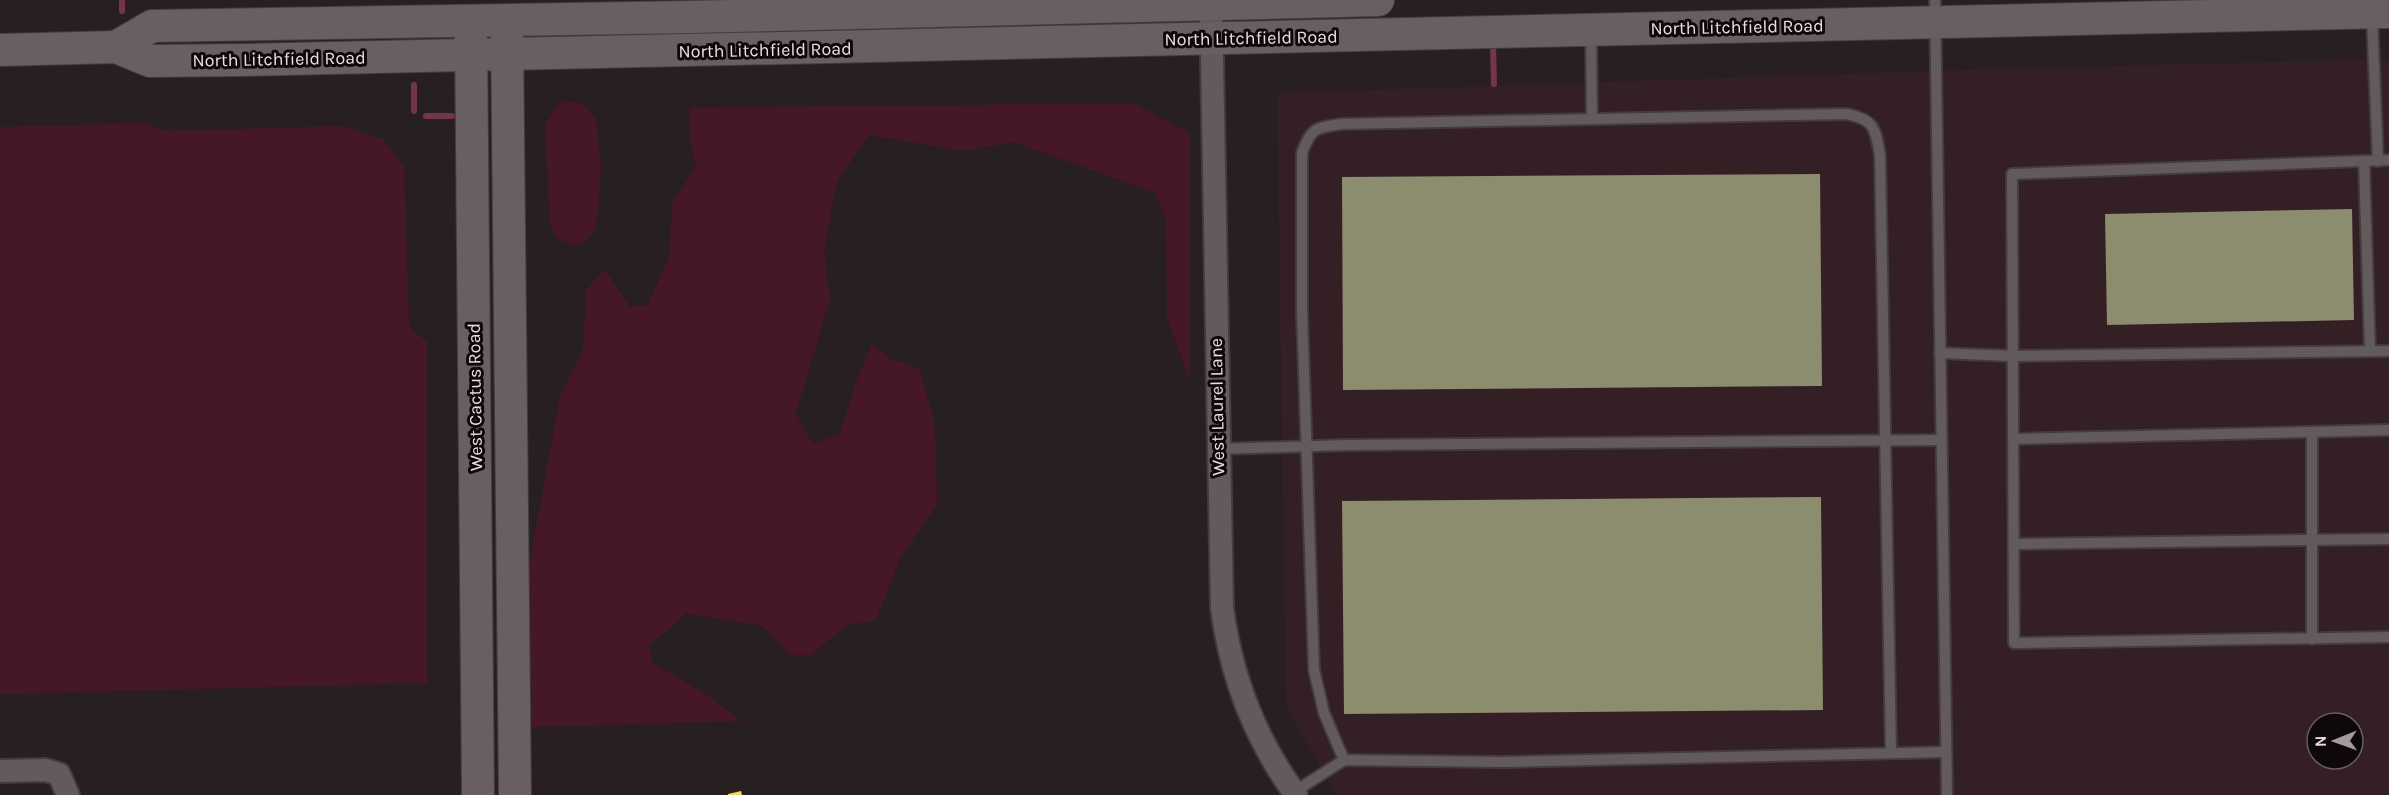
<svg xmlns="http://www.w3.org/2000/svg" width="2389" height="795" font-family="Karla,sans-serif">
	<rect width="100%" height="100%" fill="#281f21"/>
	<!-- built -->
	<path fill="#341f25" fill-rule="evenodd" d="M2389,59V795H1337L1286,706L1277,93L1961,70ZM2317,723H2353V759H2317Z"/>
	<!-- green -->
	<g fill="#461729">
		<path d="M565,102L582,103L596,119L601,172L596,228L585,242L574,245L558,239L550,225L545,126L557,105Z"/>
		<path d="M1133,103L1190,133V379L1167,318L1166,217L1154,192L1013,142L964,151L869,135L837,181L824,252L830,299L796,413L812,444L839,435L858,376L872,344L891,359L920,369L935,426L937,505L900,558L876,620L845,626L811,655H790L763,626L686,613L671,628L648,645L653,663L707,695L742,721L531,727L530,560L560,396L583,350L586,290L605,269L630,307L647,305L669,258L672,204L696,166L689,134L690,108Z"/>
		<path d="M143,123L168,131L340,126L383,139L404,167L409,326L427,342V683L0,694V127Z"/>
	</g>
	<!-- homes -->
	<path fill="#f6d55c" d="M741,791L742,795H728V794Z"/>
	<!-- industry -->
	<g fill="#8c8c6e">
		<path d="M1820,174L1822,386L1343,390L1342,177Z"/>
		<path d="M2352,209L2354,320L2107,325L2105,214Z"/>
		<path d="M1821,497L1823,710L1344,714L1342,501Z"/>
	</g>
	<g fill="none" stroke-linecap="round" stroke-linejoin="round">
		<!-- stream -->
		<g stroke="#74344a" stroke-width="6">
			<path d="M122,0V11"/>
			<path d="M1493,47L1494,84"/>
			<path d="M414,85V111"/>
			<path d="M426,116H452"/>
		</g>
		<!-- service casing -->
		<g stroke="#433c3e" stroke-width="14">
			<g id="service">
				<path d="M1935,0L1947,795"/>
				<path d="M2372,16L2378,161"/>
				<path d="M1591,32L1592,119"/>
				<path d="M2389,160L2012,174L2014,643L2389,637"/>
				<path d="M2364,161L2370,351"/>
				<path d="M1940,353L2013,356L2389,351"/>
				<path d="M2312,432V639"/>
				<path d="M2013,439L2389,430"/>
				<path d="M1218,449L1347,445L1941,440"/>
				<path d="M2014,544L2389,539"/>
				<path d="M1344,760L1324,713L1314,670L1302,313V153C1311,128 1315,128 1341,124L1847,114C1875,120 1875,128 1880,155L1891,753"/>
				<path d="M1294,792L1344,760L1504,762L1946,752"/>
			</g>
		</g>
		<!-- minor casing -->
		<g stroke="#433c3e" stroke-width="26">
			<g id="minor">
				<path d="M1211,3L1222,608C1231,676 1255,739 1296,795"/>
				<path d="M0,771L45,770L59,774L68,795"/>
			</g>
		</g>
		<!-- secondary casing -->
		<g stroke="#433c3e" stroke-width="34">
			<g id="secondary">
				<path d="M507,34L515,795"/>
				<path d="M471,37L478,795"/>
				<path d="M116,47L152,26L691,17L1378,0"/>
				<path d="M0,50L116,47L150,61L243,60L2389,12"/>
			</g>
		</g>
		<!-- service -->
		<use href="#service" stroke="#635a5c" stroke-width="10"/>
		<!-- minor -->
		<use href="#minor" stroke="#635a5c" stroke-width="22"/>
		<!-- secondary -->
		<use href="#secondary" stroke="#695e61" stroke-width="32"/>
	</g>
	<g text-anchor="middle" stroke-width="6" stroke-linejoin="round" paint-order="stroke">
		<!-- street labels -->
		<g font-size="18" fill="#e9dee1" stroke="#0f080a">
			<text transform="translate(1737 27) rotate(-1)" y="6">North Litchfield Road</text>
			<text transform="translate(1251 38) rotate(-1)" y="6">North Litchfield Road</text>
			<text transform="translate(765 50) rotate(-1)" y="6">North Litchfield Road</text>
			<text transform="translate(279 59) rotate(-1)" y="6">North Litchfield Road</text>
			<text transform="translate(475 397) rotate(-91)" y="6">West Cactus Road</text>
			<text transform="translate(1217 407) rotate(-91)" y="6">West Laurel Lane</text>
		</g>
	</g>
	<!-- north arrow -->
	<g transform="translate(2335 741) rotate(269)"><circle r="28" fill="#0f080a" stroke="#665e60" stroke-width="1.5"/>
	<path d="M0-4.5L10 22L0 15L-10 22Z" fill="#a59b9e"/>
	<text y="-9" font-size="16" font-weight="bold" text-anchor="middle" fill="#e9dee1">N</text>
	</g>
</svg>
